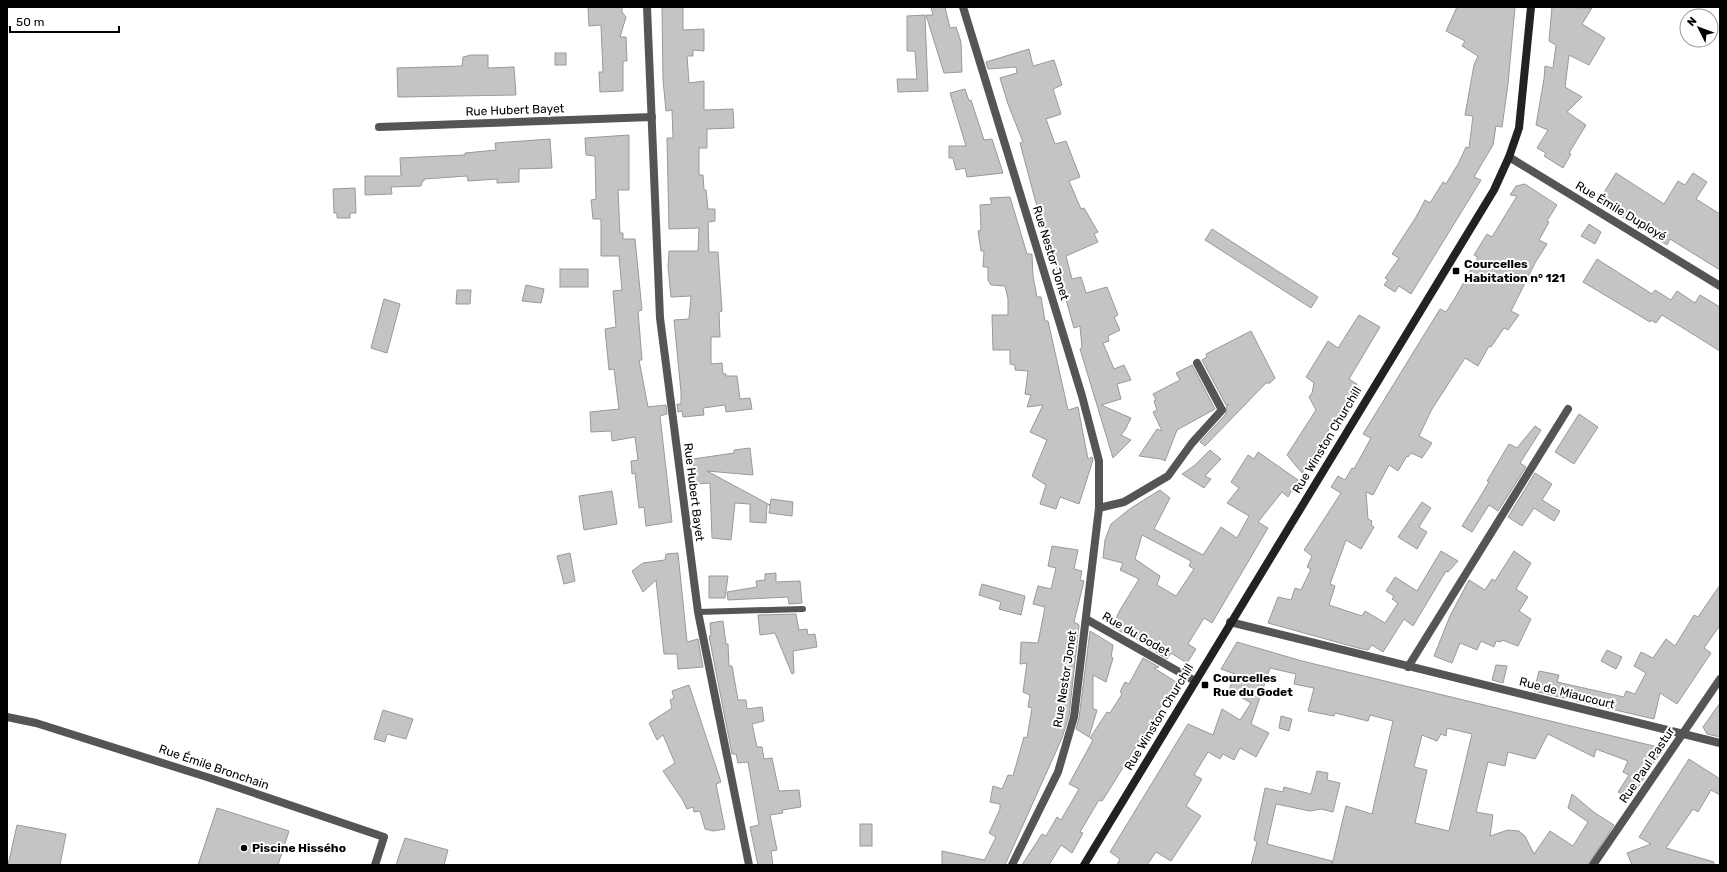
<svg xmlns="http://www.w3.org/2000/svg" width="1727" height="872" font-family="Rubik,sans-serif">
	<rect width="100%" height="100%" fill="#fff"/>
	<!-- building -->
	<g fill="#c4c4c4" stroke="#999" fill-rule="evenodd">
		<path d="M588,7H622V12L626,17L620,37H626L627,61H623V91L600,92L599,72H603L601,25L589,26Z"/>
		<path d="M662,7H683V30L704,29V51L693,50V56H687L689,83L704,81V110L733,109L734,128L707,129V148H699V175H703L704,190H706L708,209H715V221L708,222L709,252H718L722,311L719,312L720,337H711V364L722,363L723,374H726V376H737L740,399L750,398L752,409L726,412L725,405L703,408L704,415L683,417L682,411L678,412L677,404H681V392L674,320L689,319L691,296L671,297L668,267L669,251H698L699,228L669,229L667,138H673L672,110L666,111L663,80Z"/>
		<path d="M931,7H945L950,28L956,27L961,42L962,72L944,73L926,15H933Z"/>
		<path d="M1457,7H1515L1508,84L1502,127L1496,126L1493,145L1474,177L1481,180L1411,294L1399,286L1395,292L1384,285L1388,280L1385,278L1399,258L1392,254L1416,217L1425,200L1430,203L1443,182L1446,184L1458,164L1466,147L1469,148L1473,116L1465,115L1474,65L1478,56L1462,46L1465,41L1446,31Z"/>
		<path d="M1552,7L1592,8L1582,24L1605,38L1589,65L1569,55L1565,87L1582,97L1567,112L1586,125L1569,153L1571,154L1563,168L1544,156L1546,153L1537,148L1548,130L1536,125L1544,79L1545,66L1553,68L1556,45L1549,41Z"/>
		<path d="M925,15L928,91L898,92L897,79H917L915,51H907V16Z"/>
		<path d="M1029,49L1033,66L1054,60L1062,85L1053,89L1061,114L1046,119L1055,144L1066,141L1080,177L1069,181L1081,209L1084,208L1098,232L1094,234L1098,242L1066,256L1072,279L1081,277L1086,293L1107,287L1118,315L1114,317L1120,330L1108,336L1109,341L1103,343L1114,369L1124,365L1131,380L1117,384L1121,399L1101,405L1131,418L1125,430L1121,435L1131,440L1113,458L1080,349L1082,348L1080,326L1074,328L1041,212H1040L1036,203L1020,143L1023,142L1008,104L1000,78L1017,73L1016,67L988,69L986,62Z"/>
		<rect x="555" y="53" width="11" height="12"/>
		<path d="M471,55H488V68L514,67L516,95L398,97L397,68L462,66L463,57Z"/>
		<path d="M965,89L969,101L971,100L984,140L992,139L1003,173L967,177L965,168L956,170L953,158H949V146H966L950,93Z"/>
		<path d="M629,135V190H618L620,233H623V239H635L642,310L638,311L642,360H639L648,407L666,405L667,414L660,416L672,522L646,526L644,507L639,508L635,473L632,474L631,461L638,460L635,437L612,441L611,431L591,432L590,412L619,409L614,369L609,370L605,329L616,327L613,291L622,290L619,256H601V219H593L591,200L596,199L595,156L586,155L585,138Z"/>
		<path d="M550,139L552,168L519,169V182L497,183V179L468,181L467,176L424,179V181H422L421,186L391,187L392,194L365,195V176H401L400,158L465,155V153L496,150L495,143Z"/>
		<path d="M1616,173L1664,204L1678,181L1685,185L1693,173L1707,182L1696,199L1720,214V270L1670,239L1667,245L1598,202Z"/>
		<path d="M1525,184L1557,205L1547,221L1549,222L1539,240L1547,244L1535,263L1511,311L1519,315L1508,330L1504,328L1491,347L1489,346L1478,366L1465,358L1432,409L1419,436L1432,443L1422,458L1411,453L1408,457L1407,456L1398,471L1389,465L1373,495L1366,492L1368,519L1372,521L1371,525L1374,527L1361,549L1346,540L1330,584L1335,586L1329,605L1362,616L1365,611L1385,623L1398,603L1392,599L1394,596L1386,591L1395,577L1417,591L1441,551L1458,561L1448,572L1446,571L1413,626L1404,619L1383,652L1372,645L1368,650L1358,648L1268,623L1278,597L1291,600L1295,588L1301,590L1311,569L1307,567L1312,556L1304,550L1341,493L1331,487L1338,476L1345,480L1352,468L1354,469L1371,438L1363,434L1440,309L1446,312L1455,298L1478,257L1474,255L1487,234L1492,237L1517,196L1510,195L1516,186Z"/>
		<path d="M355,188L356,213H350V218H337V213H334L333,189Z"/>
		<path d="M1010,197L1027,254H1032L1033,276L1037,297H1041L1045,321H1048L1068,410L1078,407L1088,459L1092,457L1093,460L1079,504L1060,497L1056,509L1040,504L1046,485L1032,476L1047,440L1030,432L1043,405L1027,407L1031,395L1025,394L1028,371L1015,370V365L1010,364V350H993L992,315H1008V299L1005,286L991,285L988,280V267H983L984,251H981L978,231L981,230L980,205L992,204L990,198Z"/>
		<path d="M1589,224L1601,232L1595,244L1581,236Z"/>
		<path d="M1212,229L1318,297L1311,308L1205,240Z"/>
		<path d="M1597,259L1652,294L1655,290L1671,300L1677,291L1695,303L1700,295L1720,307V351L1662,315L1656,323L1651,320L1650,322L1583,282Z"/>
		<rect x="560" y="269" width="28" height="18"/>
		<path d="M526,285L544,289L541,303L522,301Z"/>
		<path d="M457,290H471L470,304H456Z"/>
		<path d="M384,299L400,304L387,353L371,348Z"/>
		<path d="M1359,315L1380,327L1349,379L1357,384L1302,473L1287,455L1316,410L1309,397L1312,393L1314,383L1306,377L1328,341L1338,348Z"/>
		<path d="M1251,331L1275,378L1270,383H1266L1205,446L1200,442L1226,414V407L1229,404L1226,405L1202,360L1207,357L1206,354Z"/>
		<path d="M1192,365L1215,409L1177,430L1165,461L1161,459L1139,456L1157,429L1162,431L1153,412L1157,410L1154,401L1156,400L1153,394L1180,380L1176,373Z"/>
		<path d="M1579,414L1598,427L1574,464L1555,452Z"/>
		<path d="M1535,426L1541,430L1520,463L1526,467L1498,511L1489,505L1472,532L1462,526L1480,497L1489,482L1487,481L1509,444L1517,448Z"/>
		<path d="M750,448L753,475L707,471L770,505H767L766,523L750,522V504L735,503L731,540L712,538L710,483L696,484L693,459L734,453V450Z"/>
		<path d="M1210,450L1221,459L1205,476L1211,479L1204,488L1182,474L1194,466Z"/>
		<path d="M1258,452L1298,480L1288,497L1282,492L1258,522L1268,528L1212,623L1204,618L1188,644L1196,649L1187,663L1171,653L1167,659L1149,648L1147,644L1112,627L1120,610L1139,579L1120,570L1123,563L1103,558L1105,540L1111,524L1131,508L1160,490L1170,498L1154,529L1203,555L1221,527L1237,538L1249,516L1227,503L1239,488L1231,482L1248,455L1254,459ZM1142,535L1191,561L1189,566L1194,569L1176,596L1157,585L1160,576L1135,559Z"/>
		<path d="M1535,473L1552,484L1542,500L1560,511L1554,521L1534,508L1522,526L1508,517Z"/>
		<path d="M612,491L617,524L584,530L579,496Z"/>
		<path d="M771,499L793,502L792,516L769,513Z"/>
		<path d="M1422,502L1431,508L1419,527L1427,532L1417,549L1398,537Z"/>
		<path d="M1052,546L1078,550L1074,569L1082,571L1080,580L1084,581L1074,622L1079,625L1069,716L1062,738L1005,865H942V851L984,860V861L996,837L989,833L1000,809V804L990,802L993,786L1002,789L1008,775L1013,776L1024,737L1027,738L1032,708L1028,707L1030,695L1023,692L1027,663L1020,664L1021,642L1038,643L1045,607L1033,604L1038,586L1051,589L1056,568L1048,566Z"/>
		<path d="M1514,551L1531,563L1516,589L1528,597L1519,611L1531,619L1518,646L1502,640L1501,642L1496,641L1494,647L1481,641L1477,650L1460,643L1452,663L1434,656L1450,616L1469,580L1485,590L1492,579L1495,581Z"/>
		<path d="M570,553L575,581L564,584L557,556Z"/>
		<path d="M678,553L687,642L698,639L703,667L678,669L677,654H664L656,580L643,592L632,571L643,563L665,560L666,554Z"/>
		<path d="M776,573V582L800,581L802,603L789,604L788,597L728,600L727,592L757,587L756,581L765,580V574Z"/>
		<path d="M709,576H728L725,598H709Z"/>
		<path d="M982,584L1025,596L1021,615L999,609L1001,602L979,595Z"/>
		<path d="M1720,585V625L1704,648L1711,653L1677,704L1660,693L1654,719L1534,691L1539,671L1559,675L1557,682L1624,697L1626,691L1635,694L1646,673L1634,666L1641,652L1653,658L1666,639L1675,646L1694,615L1698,617Z"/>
		<path d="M796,614L799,630L807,629L808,635L815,634L817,647L793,651L794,673L792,674L775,633L760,635L758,615Z"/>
		<path d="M723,621L726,644H728L729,666H732L738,700H746L747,709L762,707L764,721L752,724L757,747H762L764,759L772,758L779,791L799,790L801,807L782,810L783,813L770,815L777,850L771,851L773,865H758L750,827L759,825L748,762L738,763L736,754H732L709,636H711L710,623Z"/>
		<path d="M1090,631L1113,645L1111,657L1113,658L1106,682L1093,675V709L1097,710L1089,737L1076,729L1079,718Z"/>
		<path d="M1237,642L1302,661L1658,747L1661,752L1631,798L1618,792L1629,775L1623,772L1628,761L1596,749L1594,757L1548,734L1535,759L1508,752L1505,766L1488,762L1476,812L1493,815L1490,836L1508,830L1519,831L1525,836L1534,854L1550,831L1573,846L1588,822L1568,808L1572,794L1595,813L1614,825L1588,865H1332L1346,806L1372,814L1393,721L1370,715L1368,721L1335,713L1334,716L1308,711L1314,688L1294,684L1296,674L1270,668L1251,724L1269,733L1256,757L1240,748L1234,760L1223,754L1220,759L1208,752L1194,775L1202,779L1186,806L1201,816L1171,861L1156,852L1147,865H1117L1120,859L1110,852L1188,724L1213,735L1222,709L1240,720L1251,703L1229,690L1235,674L1221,669ZM1447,728L1472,734L1449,831L1415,823L1427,770L1414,767L1422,735L1437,741L1441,734L1446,736Z"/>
		<path d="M1607,650L1622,657L1616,669L1601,661Z"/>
		<path d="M1143,658L1159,667L1154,668L1176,682L1106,795L1102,801L1099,800L1080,832L1083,833L1072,853L1061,845L1049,865H1022L1042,834L1046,836L1057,817L1061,820L1079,789L1069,784L1093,740L1090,738L1107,712L1110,713L1122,694L1120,692L1125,682L1129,684Z"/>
		<path d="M1496,665L1507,666L1503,683L1492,680Z"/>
		<path d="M689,685L721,782L716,784L725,829L713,831L705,829L700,811L694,812L693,807L687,809L682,799L663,771L675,763L663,735L657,740L649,723L672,708L670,700L674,698L672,691Z"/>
		<path d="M1720,703V737L1707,734L1703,727Z"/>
		<path d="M383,710L413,719L406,739L387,734L385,742L374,739Z"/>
		<path d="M1281,716L1292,719L1289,731L1279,728Z"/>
		<path d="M1689,759L1720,779V795L1711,790L1698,812L1693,809L1666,848L1714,862V865H1632L1627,853L1651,844L1639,837Z"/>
		<path d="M1317,771L1328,773L1327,780L1340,783L1333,812L1321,809L1310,811L1276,804L1267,844L1332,861V865H1251L1257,842L1254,840L1265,788L1283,792L1284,787L1311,794Z"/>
		<path d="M217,808L289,831L278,865H198Z"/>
		<rect x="860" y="824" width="12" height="22"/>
		<path d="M17,825L66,834L60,865H8Z"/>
		<path d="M405,838L448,850L444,865H396Z"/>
	</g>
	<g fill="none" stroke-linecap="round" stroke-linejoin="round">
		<!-- service -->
		<path stroke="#555" stroke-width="6" d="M698,612L803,609"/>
		<!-- minor -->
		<g stroke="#555" stroke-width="8">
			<path d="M647,7L660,318L698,612L749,865"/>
			<path d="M963,7L1082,396L1099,461V508L1074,717L1058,772L1012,865"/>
			<path d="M379,127L652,117"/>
			<path d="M1509,157L1720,286"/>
			<path d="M1099,508L1124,502L1168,476L1192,443L1222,410L1197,363"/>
			<path d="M1086,619L1195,681"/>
			<path d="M1230,622L1720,743"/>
			<path d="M1408,667L1568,409"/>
			<path d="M7,717L36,723L210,778L384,837L375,865"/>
			<path d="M1593,865L1720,679"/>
		</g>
		<!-- secondary -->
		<path stroke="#222" stroke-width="8" d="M1084,865L1494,190L1509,157L1519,128L1531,7"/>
	</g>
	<!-- markers -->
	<g fill="#000" stroke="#fff" stroke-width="1.5">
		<rect x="1452" y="267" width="8" height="8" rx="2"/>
		<rect x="1201" y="681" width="8" height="8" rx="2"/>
		<circle cx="244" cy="848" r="4"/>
	</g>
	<g text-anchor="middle" stroke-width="4" stroke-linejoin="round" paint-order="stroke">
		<!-- street labels -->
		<g font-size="12" fill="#000" stroke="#fff">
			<text transform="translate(515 110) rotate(-2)" y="4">Rue Hubert Bayet</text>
			<text transform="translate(1621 211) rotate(31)" y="4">Rue Émile Duployé</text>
			<text transform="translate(1051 253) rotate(73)" y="4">Rue Nestor Jonet</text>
			<text transform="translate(1327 440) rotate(-59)" y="4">Rue Winston Churchill</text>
			<text transform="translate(694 492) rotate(83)" y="4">Rue Hubert Bayet</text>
			<text transform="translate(1136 634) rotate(30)" y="4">Rue du Godet</text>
			<text transform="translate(1065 679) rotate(-81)" y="4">Rue Nestor Jonet</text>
			<text transform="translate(1567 693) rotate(14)" y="4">Rue de Miaucourt</text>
			<text transform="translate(1159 717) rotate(-59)" y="4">Rue Winston Churchill</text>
			<text transform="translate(1647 765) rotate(-56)" y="4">Rue Paul Pastur</text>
			<text transform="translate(214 767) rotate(19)" y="4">Rue Émile Bronchain</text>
		</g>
		<!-- poi labels -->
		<g font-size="12" font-weight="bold" fill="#000" stroke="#fff" text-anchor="start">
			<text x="1464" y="268">Courcelles<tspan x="1464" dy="14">Habitation n° 121</tspan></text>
			<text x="1213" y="682">Courcelles<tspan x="1213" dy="14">Rue du Godet</tspan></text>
			<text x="252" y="852">Piscine Hissého</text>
		</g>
	</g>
	<!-- border -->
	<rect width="1727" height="872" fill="none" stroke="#000000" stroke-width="16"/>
	<!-- north arrow -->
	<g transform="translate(1699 28) rotate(312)"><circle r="19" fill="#ffffff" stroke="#999999"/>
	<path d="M0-3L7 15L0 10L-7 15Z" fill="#000000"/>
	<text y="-6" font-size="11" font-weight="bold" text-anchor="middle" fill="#000000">N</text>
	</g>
	<!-- scale -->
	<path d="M10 26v6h109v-6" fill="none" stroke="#000000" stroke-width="2"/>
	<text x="16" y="26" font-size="12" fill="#000000" stroke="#ffffff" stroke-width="3" paint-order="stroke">50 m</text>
</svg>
